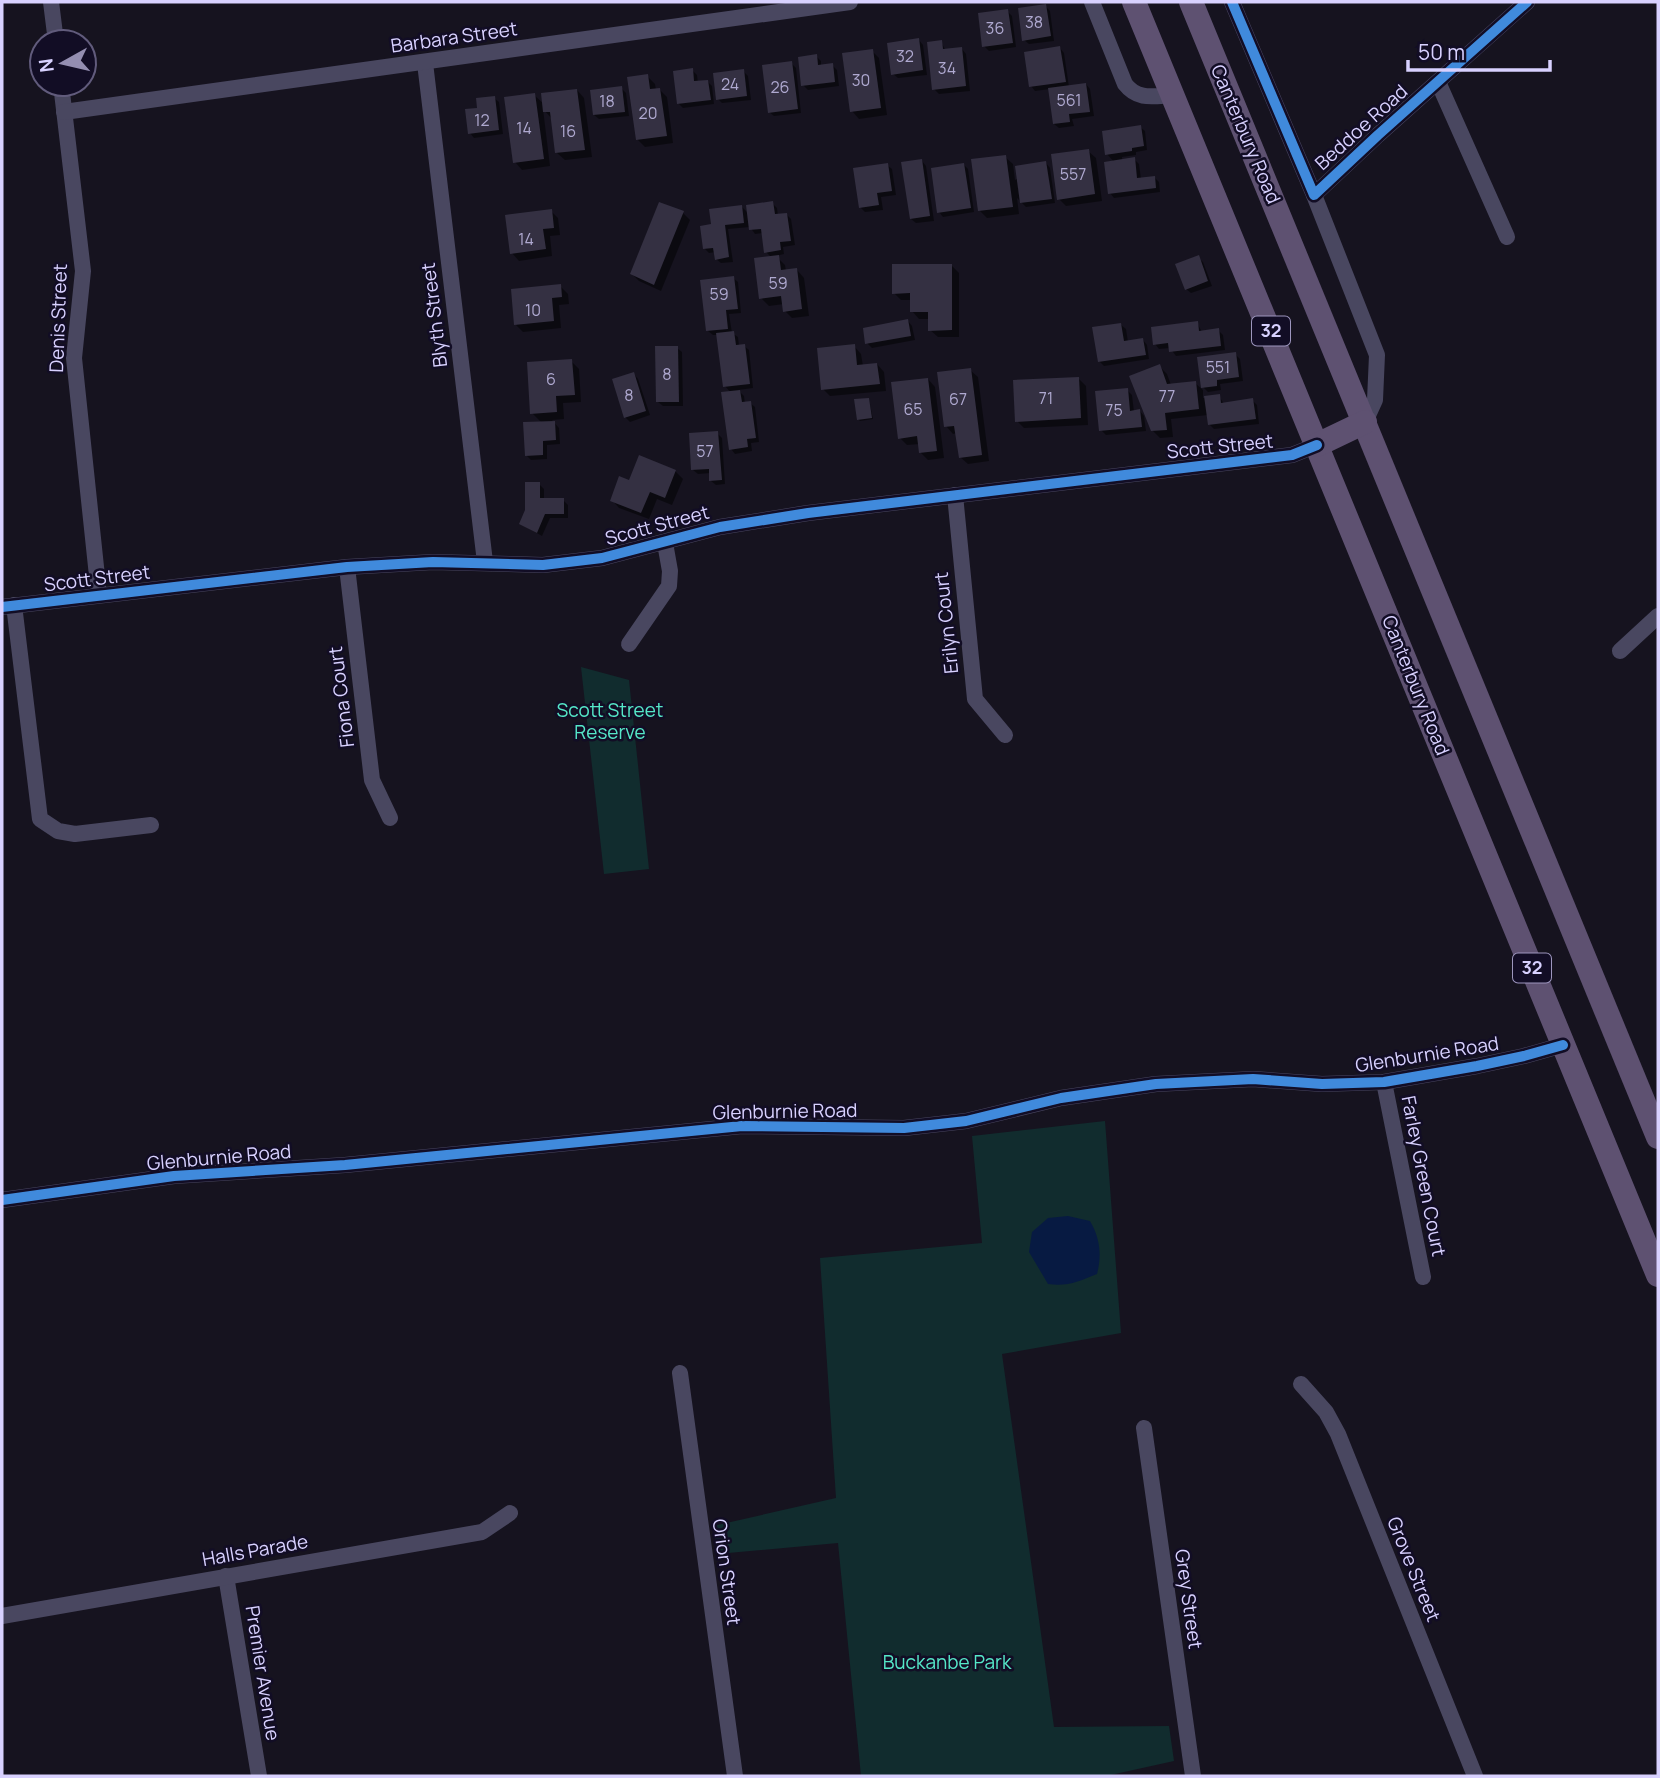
<svg xmlns="http://www.w3.org/2000/svg" width="1660" height="1778" font-family="Manrope,sans-serif">
	<rect width="100%" height="100%" fill="#16131f"/>
	<!-- green -->
	<g fill="#112c2e">
		<path d="M581,667L629,680L649,869L604,874Z"/>
		<path d="M1105,1121L1121,1333L1002,1354L1054,1727L1169,1726L1174,1761L1106,1776H861L838,1543L717,1554L713,1526L836,1498L820,1258L982,1243L972,1136Z"/>
	</g>
	<!-- water -->
	<path fill="#071a42" d="M1068,1216L1090,1221C1100,1238 1102,1255 1097,1274C1080,1281 1067,1287 1048,1284L1029,1252L1032,1232L1048,1218Z"/>
	<!-- shadow -->
	<g fill="#0007">
		<path d="M1045,6L1050,11L1054,41L1029,44L1024,40Z"/>
		<path d="M1007,11L1012,16L1016,47L989,51L984,46Z"/>
		<path d="M919,40L923,45L927,75L898,78L893,74Z"/>
		<path d="M941,42L946,51L962,49L966,54L970,91L939,94L934,89Z"/>
		<path d="M1060,48L1064,53L1069,87L1086,84L1090,89L1094,116L1072,119L1074,126L1059,128L1054,124L1050,89L1035,91L1031,86Z"/>
		<path d="M872,51L879,58L887,115L859,119L852,111Z"/>
		<path d="M816,56L821,61V66L832,65L837,70L839,86L808,90L803,85Z"/>
		<path d="M791,63L796,68L801,113L774,116L769,112Z"/>
		<path d="M692,70L697,75L698,83L707,81L712,86L714,104L683,108L678,103Z"/>
		<path d="M743,71L748,76L751,100L722,103L718,99Z"/>
		<path d="M647,76L655,84L656,90H660L667,97L673,143L645,147L637,139Z"/>
		<path d="M621,88L626,93L629,116L599,119L594,115Z"/>
		<path d="M577,90L584,98L592,157L565,160L557,153L553,120L543,109L550,166L522,170L515,162L534,95L544,104Z"/>
		<path d="M494,98L499,102L503,134L474,138L470,133Z"/>
		<path d="M1140,127L1145,131L1147,150L1136,152V155L1122,157V161L1134,159L1139,164L1141,179L1154,177L1159,182L1160,192L1114,198L1110,193L1114,162L1107,154Z"/>
		<path d="M1088,151L1096,158L1102,201L1066,206L1059,199Z"/>
		<path d="M1005,157L1013,164L1015,180L1046,163L1050,168L1055,203L1026,207L1017,198L1019,214L987,218L980,211Z"/>
		<path d="M922,161L926,166L934,221L916,223L911,219Z"/>
		<path d="M887,165L892,169L896,195L881,197L883,210L865,212L860,207Z"/>
		<path d="M964,165L968,169L974,212L943,217L939,212Z"/>
		<path d="M772,203L777,208L778,216L787,215L791,219L795,245L783,247L784,254L776,256L785,265L786,271L797,270L804,278L809,316L792,318L785,311L784,304L769,306L761,298L772,258L766,252L763,233L755,234L750,227L728,229L733,262L721,263L716,259V252L709,253L704,248L713,226L741,206L749,214Z"/>
		<path d="M551,211L558,218L560,235L550,236L552,256L519,261L512,253Z"/>
		<path d="M683,213L690,220L661,291L639,281L632,274Z"/>
		<path d="M1198,258L1203,262L1212,286L1191,293L1186,289Z"/>
		<path d="M951,265L959,273V337H938L930,330V319H919L912,311V300H901L894,293Z"/>
		<path d="M733,278L738,282L741,313L729,314L732,333L738,337L739,346H744L749,350L753,388L738,390L744,396L745,404L750,403L755,407L759,442L751,443L752,451L735,454L731,449V393L725,386L718,335H713L708,331Z"/>
		<path d="M560,286L568,294L569,304L559,305L561,328L523,332L516,325Z"/>
		<path d="M908,321L912,326L915,340L872,348L867,343Z"/>
		<path d="M1197,323L1202,332L1218,330L1223,335L1225,350L1176,356L1170,348L1159,349L1155,344Z"/>
		<path d="M1121,325L1126,329L1128,342L1143,340L1147,345L1149,359L1104,366L1099,361Z"/>
		<path d="M854,346L861,354L863,366L877,364L884,372L886,391L830,396L823,389Z"/>
		<path d="M677,348L682,352L683,406H663L658,402Z"/>
		<path d="M1235,354L1240,359L1243,381L1220,384L1221,390L1208,392L1203,387Z"/>
		<path d="M571,361L579,369L581,402L563,403L564,419L552,420L559,428L560,444L547,445V459L531,460L526,455L542,423L532,413Z"/>
		<path d="M1159,366L1167,374L1171,385L1195,383L1203,390V398L1219,396L1224,404L1252,400L1257,405L1259,424L1214,429L1209,424L1208,415L1171,419L1173,437L1160,438L1152,430Z"/>
		<path d="M970,370L978,377L989,461L968,464L960,457L957,433L953,434L946,426Z"/>
		<path d="M634,374L638,379L650,415L630,422L625,417Z"/>
		<path d="M1078,378L1086,386L1088,425L1024,428L1017,421Z"/>
		<path d="M928,379L935,387L944,458L928,460L921,453L920,444L907,445L900,438Z"/>
		<path d="M1127,390L1132,395L1134,412L1140,411L1144,416L1146,431L1106,435L1101,430Z"/>
		<path d="M869,399L873,419L860,421L858,419Z"/>
		<path d="M717,433L722,438L725,484L716,485L711,481V473L698,474L693,470Z"/>
		<path d="M675,471L683,479L672,505L657,499L649,519L619,508L612,500L630,483Z"/>
		<path d="M539,484L544,489V500H563L568,505V518H550L542,536L521,524Z"/>
	</g>
	<!-- building -->
	<g fill="#343042">
		<path d="M1046,4L1051,36L1022,41L1018,8Z"/>
		<path d="M1008,9L1013,43L982,47L978,13Z"/>
		<path d="M919,38L923,70L891,75L887,43Z"/>
		<path d="M942,40L943,49L962,47L966,86L932,90L927,42Z"/>
		<path d="M1060,46L1066,82L1029,87L1024,52Z"/>
		<path d="M873,49L881,108L850,112L842,53Z"/>
		<path d="M817,54L818,65L833,63L835,82L801,86L798,57Z"/>
		<path d="M792,61L798,109L768,113L762,65Z"/>
		<path d="M693,68L694,81L708,80L711,100L677,104L673,71Z"/>
		<path d="M744,69L747,96L716,100L713,73Z"/>
		<path d="M648,74L650,89L660,88L667,136L636,140L627,77Z"/>
		<path d="M1086,83L1090,112L1069,114L1070,122L1053,124L1048,88Z"/>
		<path d="M622,86L625,112L593,115L590,90Z"/>
		<path d="M577,89L585,150L555,153L550,112H543L541,93Z"/>
		<path d="M535,93L544,159L513,163L504,97Z"/>
		<path d="M495,96L499,130L468,134L465,109L477,108L476,98Z"/>
		<path d="M1141,125L1144,146L1132,148V151L1105,155L1102,131Z"/>
		<path d="M1089,149L1095,194L1057,200L1051,154Z"/>
		<path d="M1006,155L1013,207L978,211L971,159Z"/>
		<path d="M1135,157L1137,178L1155,176L1156,188L1108,194L1104,162Z"/>
		<path d="M922,159L930,216L910,219L901,162Z"/>
		<path d="M1046,161L1052,199L1020,203L1015,166Z"/>
		<path d="M888,163L892,191L877,193L879,205L859,208L853,168Z"/>
		<path d="M964,163L971,208L937,213L931,168Z"/>
		<path d="M773,201L775,214L787,213L791,241L780,242L781,250L764,253L761,229L749,230L746,205Z"/>
		<path d="M659,202L684,211L654,285L630,274Z"/>
		<path d="M742,205L744,223L725,225L729,257L715,260L713,248L703,249L700,226L711,224L709,209Z"/>
		<path d="M552,209L554,228L543,229L546,249L510,254L505,215Z"/>
		<path d="M779,255L781,270L797,268L802,309L783,312L781,296L759,299L754,258Z"/>
		<path d="M1199,255L1208,281L1185,290L1175,264Z"/>
		<path d="M892,264H952V330L928,331V312H910V293L892,294Z"/>
		<path d="M734,276L738,309L726,310L728,329L706,331L700,280Z"/>
		<path d="M561,284L562,297L552,298L554,321L514,325L511,289Z"/>
		<path d="M908,319L911,336L865,344L863,328Z"/>
		<path d="M1198,321L1199,331L1219,328L1221,346L1169,352L1168,343L1153,345L1151,327Z"/>
		<path d="M1121,323L1124,341L1143,338L1146,355L1098,362L1092,327Z"/>
		<path d="M734,331L736,345L745,344L750,384L723,387L716,333Z"/>
		<path d="M855,344L857,365L877,363L880,384L821,390L817,348Z"/>
		<path d="M655,346H678L679,402H656Z"/>
		<path d="M1236,352L1239,377L1217,380V386L1201,388L1197,357Z"/>
		<path d="M572,359L575,395L556,396L557,412L530,414L527,362Z"/>
		<path d="M1160,364L1167,384L1196,381L1199,409L1165,413L1167,430L1151,431L1129,376Z"/>
		<path d="M971,368L982,455L959,458L954,426L944,427L937,372Z"/>
		<path d="M634,372L646,411L624,418L612,379Z"/>
		<path d="M1079,377L1081,418L1015,422L1013,380Z"/>
		<path d="M928,378L937,451L919,453L917,436L898,439L891,382Z"/>
		<path d="M1128,388L1130,411L1140,409L1142,427L1099,431L1095,391Z"/>
		<path d="M740,390L742,402L751,401L756,438L747,439L748,447L729,450L721,392Z"/>
		<path d="M1220,394L1221,403L1253,398L1256,419L1208,425L1204,396Z"/>
		<path d="M869,398L872,418L857,420L854,399Z"/>
		<path d="M555,421L556,440L543,441V455L525,456L523,422Z"/>
		<path d="M718,431L722,480L709,481V469L691,470L689,433Z"/>
		<path d="M639,455L676,470L665,498L650,492L641,513L610,501L619,476L629,480Z"/>
		<path d="M525,482H540V498H564V514H545L537,533L519,524L525,510Z"/>
	</g>
	<g fill="none" stroke-linecap="round" stroke-linejoin="round">
		<!-- minor -->
		<g stroke="#494760" stroke-width="16">
			<path d="M51,2L56,42"/>
			<path d="M1092,2L1125,84C1138,101 1154,96 1173,95"/>
			<path d="M1232,2L1314,195L1377,355L1375,400L1365,422"/>
			<path d="M425,63L485,562"/>
			<path d="M1438,82L1507,237"/>
			<path d="M61,84L83,271L74,358L99,595"/>
			<path d="M64,112L850,2"/>
			<path d="M1314,195L1378,135L1527,2"/>
			<path d="M955,495L975,699L1005,735"/>
			<path d="M347,567L372,780L390,818"/>
			<path d="M14,605L40,819L58,831L75,834L151,825"/>
			<path d="M2,607L347,567L433,562L543,565L602,558L720,527L808,513L1292,455L1317,445"/>
			<path d="M629,644L669,586L670,571L665,543"/>
			<path d="M1620,651L1658,616"/>
			<path d="M1384,1082L1423,1277"/>
			<path d="M2,1200L174,1176L345,1165L742,1126L904,1128L966,1121L1061,1098L1156,1084L1253,1079L1322,1084L1384,1082L1477,1066L1524,1056L1563,1045"/>
			<path d="M680,1373L735,1776"/>
			<path d="M1301,1384L1326,1412L1338,1434L1475,1776"/>
			<path d="M1144,1428L1193,1776"/>
			<path d="M226,1576L259,1776"/>
			<path d="M2,1616L482,1532L510,1513"/>
		</g>
		<!-- primary -->
		<g stroke="#5e5171" stroke-width="24">
			<path d="M1134,2L1658,1275"/>
			<path d="M1191,2L1658,1137"/>
			<path d="M1317,445L1365,422"/>
		</g>
		<!-- cycleway casing -->
		<g stroke="#120d25" stroke-width="15">
			<g id="cycleway">
				<path d="M1232,2L1314,195L1378,135L1527,2"/>
				<path d="M2,607L347,567L433,562L543,565L602,558L720,527L808,513L1292,455L1317,445"/>
				<path d="M2,1200L174,1176L345,1165L742,1126L904,1128L966,1121L1061,1098L1156,1084L1253,1079L1322,1084L1384,1082L1477,1066L1524,1056L1563,1045"/>
			</g>
		</g>
		<!-- cycleway -->
		<use href="#cycleway" stroke="#408adc" stroke-width="10"/>
	</g>
	<g text-anchor="middle" stroke-width="5" stroke-linejoin="round" paint-order="stroke">
		<!-- number labels -->
		<g font-size="16" fill="#afa9d0">
			<text x="1034" y="28">38</text>
			<text x="995" y="34">36</text>
			<text x="905" y="62">32</text>
			<text x="947" y="74">34</text>
			<text x="861" y="86">30</text>
			<text x="730" y="90">24</text>
			<text x="780" y="93">26</text>
			<text x="1069" y="106">561</text>
			<text x="607" y="107">18</text>
			<text x="648" y="119">20</text>
			<text x="482" y="126">12</text>
			<text x="524" y="134">14</text>
			<text x="568" y="137">16</text>
			<text x="1073" y="180">557</text>
			<text x="526" y="245">14</text>
			<text x="778" y="289">59</text>
			<text x="719" y="300">59</text>
			<text x="533" y="316">10</text>
			<text x="1218" y="373">551</text>
			<text x="667" y="380">8</text>
			<text x="551" y="385">6</text>
			<text x="629" y="401">8</text>
			<text x="1167" y="402">77</text>
			<text x="1046" y="404">71</text>
			<text x="958" y="405">67</text>
			<text x="913" y="415">65</text>
			<text x="1114" y="416">75</text>
			<text x="705" y="457">57</text>
		</g>
		<!-- shield labels -->
		<g fill="#120d25" stroke="#9d96be" stroke-width="2">
			<rect x="1252" y="316.5" width="38" height="29" rx="5"/>
			<rect x="1513" y="953.5" width="38" height="29" rx="5"/>
		</g>
		<g font-size="18" font-weight="bold" fill="#d8d1ff">
			<text x="1271" y="337">32</text>
			<text x="1532" y="974">32</text>
		</g>
		<!-- street labels -->
		<g font-size="19" fill="#d8d1ff" stroke="#120d25">
			<text transform="translate(454 37) rotate(-8)" y="7">Barbara Street</text>
			<text transform="translate(1361 127) rotate(-42)" y="7">Beddoe Road</text>
			<text transform="translate(1246 134) rotate(67)" y="7">Canterbury Road</text>
			<text transform="translate(434 315) rotate(-97)" y="7">Blyth Street</text>
			<text transform="translate(58 318) rotate(-88)" y="7">Denis Street</text>
			<text transform="translate(1220 446) rotate(-6)" y="7">Scott Street</text>
			<text transform="translate(657 525) rotate(-15)" y="7">Scott Street</text>
			<text transform="translate(97 578) rotate(-7)" y="7">Scott Street</text>
			<text transform="translate(946 623) rotate(-96)" y="7">Erilyn Court</text>
			<text transform="translate(1416 685) rotate(68)" y="7">Canterbury Road</text>
			<text transform="translate(341 697) rotate(-97)" y="7">Fiona Court</text>
			<text transform="translate(1427 1054) rotate(-9)" y="7">Glenburnie Road</text>
			<text transform="translate(785 1111) rotate(-1)" y="7">Glenburnie Road</text>
			<text transform="translate(219 1157) rotate(-5)" y="7">Glenburnie Road</text>
			<text transform="translate(1424 1176) rotate(79)" y="7">Farley Green Court</text>
			<text transform="translate(255 1550) rotate(-10)" y="7">Halls Parade</text>
			<text transform="translate(1414 1569) rotate(68)" y="7">Grove Street</text>
			<text transform="translate(727 1572) rotate(82)" y="7">Orion Street</text>
			<text transform="translate(1189 1599) rotate(82)" y="7">Grey Street</text>
			<text transform="translate(263 1673) rotate(81)" y="7">Premier Avenue</text>
		</g>
		<!-- park labels -->
		<g font-size="19" fill="#55e7c8" stroke="#120d25">
			<text x="610" y="717">Scott Street<tspan x="610" dy="22">Reserve</tspan></text>
			<text x="947" y="1669">Buckanbe Park</text>
		</g>
	</g>
	<!-- border -->
	<rect width="1660" height="1778" fill="none" stroke="#d8d1ff" stroke-width="7"/>
	<!-- north arrow -->
	<g transform="translate(63 63) rotate(262)"><circle r="33" fill="#120d25" stroke="#615b7c" stroke-width="2"/>
	<path d="M0-5L12 26L0 18L-12 26Z" fill="#948eb1"/>
	<text y="-10" font-size="19" font-weight="bold" text-anchor="middle" fill="#d8d1ff">N</text>
	</g>
	<!-- scale -->
	<path d="M1408 60v10h142v-10" fill="none" stroke="#d8d1ff" stroke-width="3.5"/>
	<text x="1418" y="60" font-size="21" fill="#d8d1ff" stroke="#120d25" stroke-width="5" paint-order="stroke">50 m</text>
</svg>
